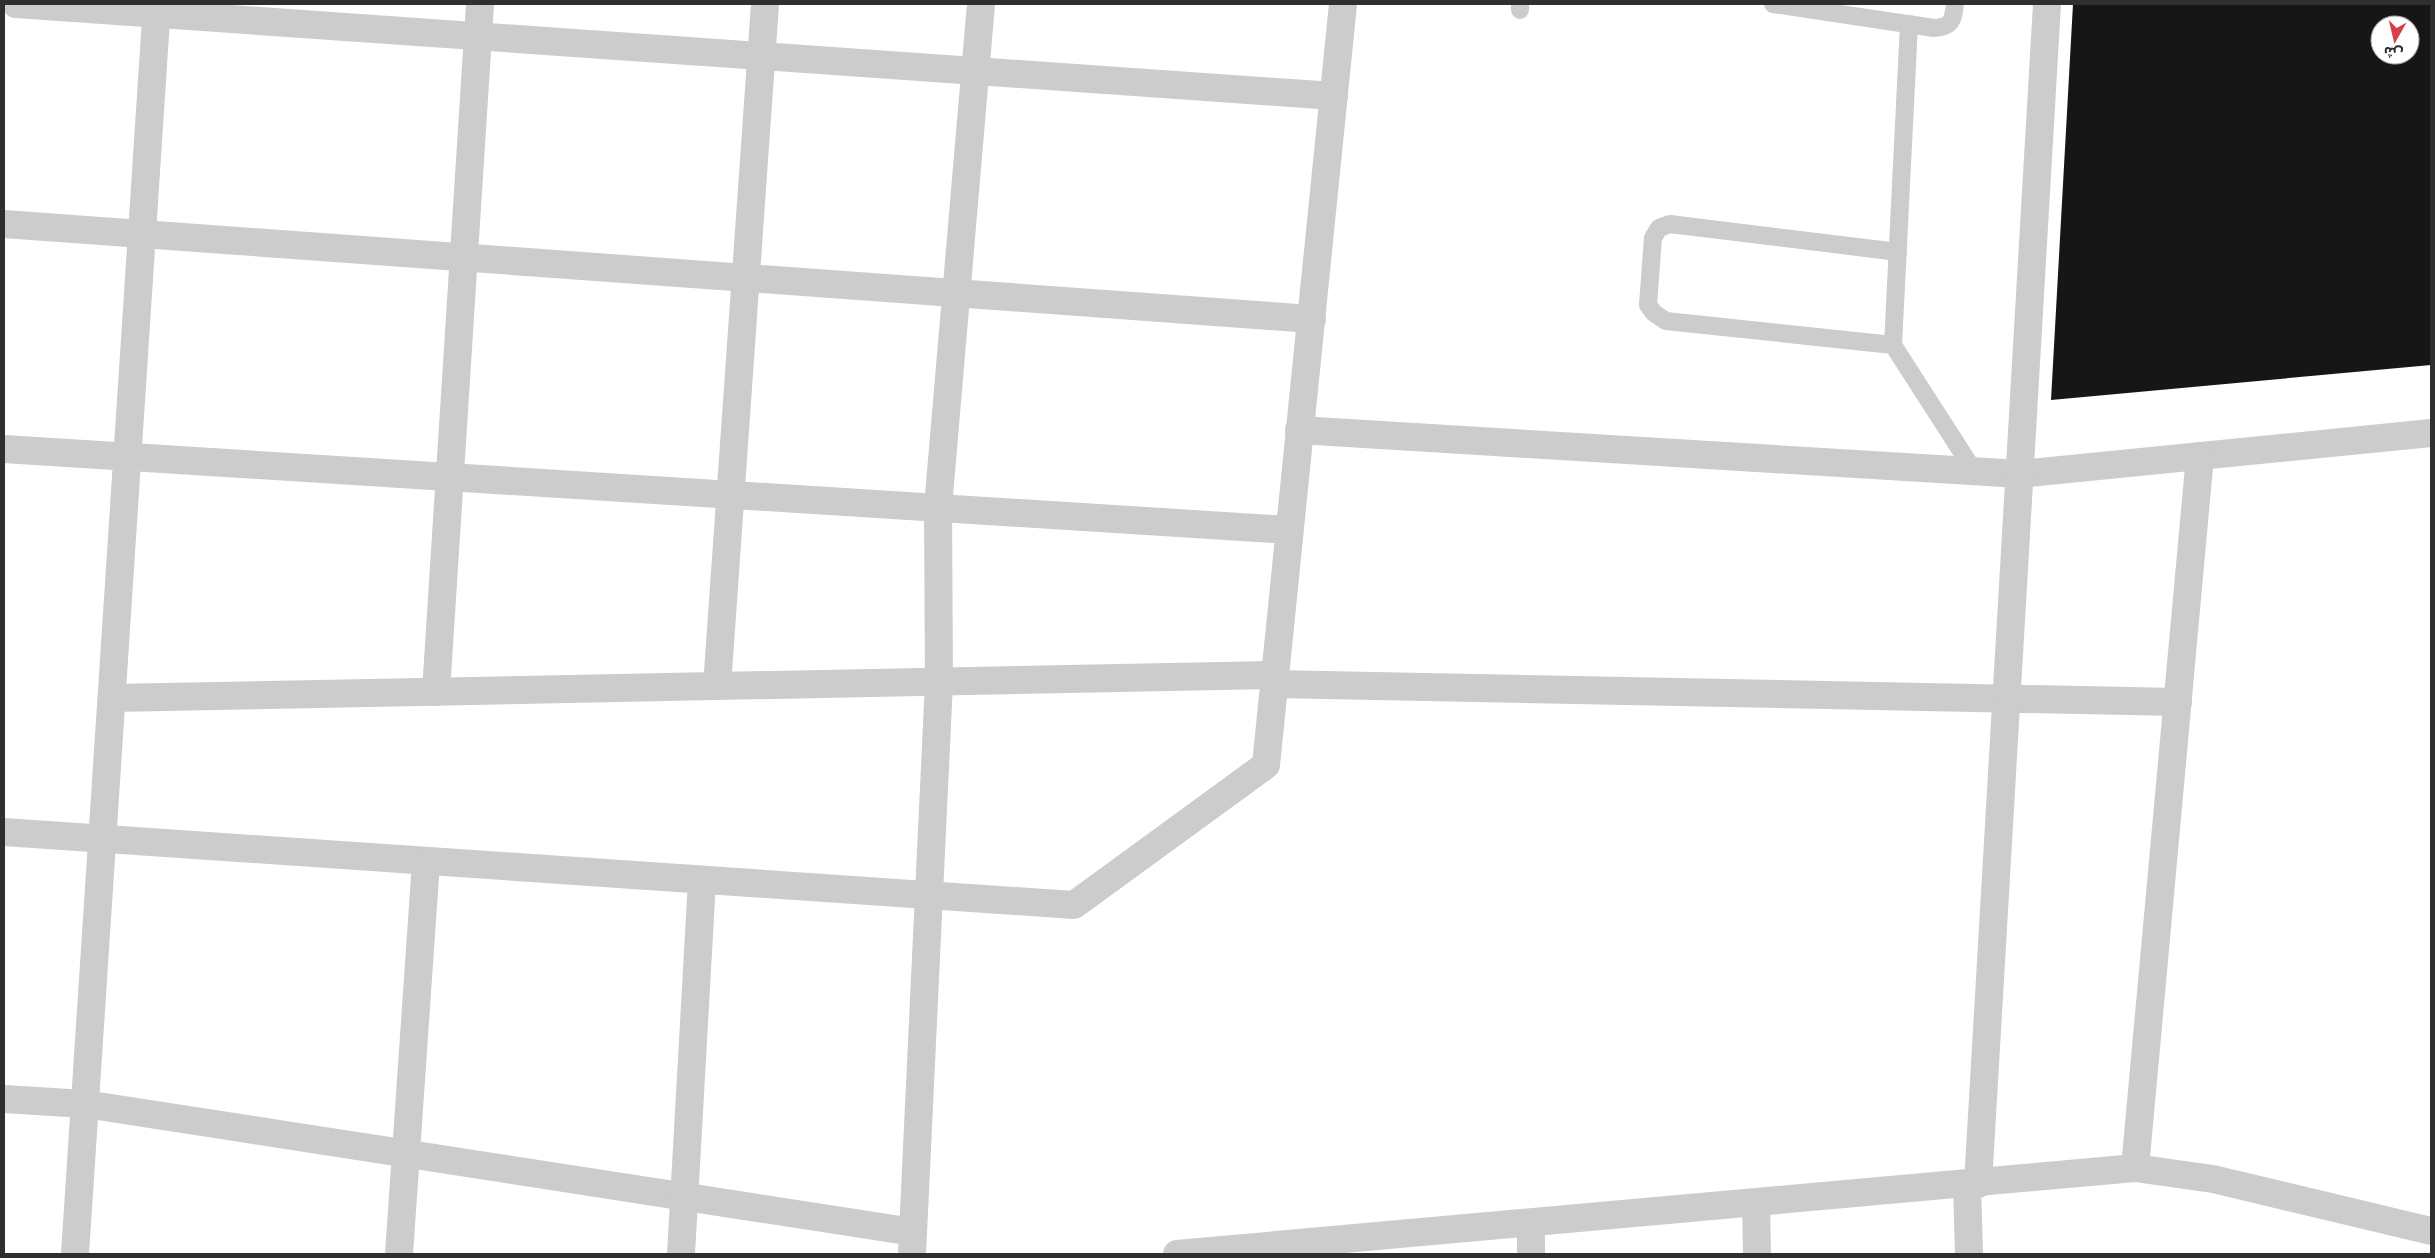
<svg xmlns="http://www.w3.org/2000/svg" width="2435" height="1258" font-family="'Alegreya Sans','Noto Sans Arabic',sans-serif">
	<rect width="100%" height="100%" fill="#fff"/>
	<!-- building -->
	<path fill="#161616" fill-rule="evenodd" d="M2073,4H2431V365L2051,400ZM2380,25H2410V55H2380Z"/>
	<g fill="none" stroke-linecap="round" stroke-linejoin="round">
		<!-- lane -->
		<g stroke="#ccc" stroke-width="18">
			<path d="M1773,4L1934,28C1952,27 1953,20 1955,4"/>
			<path d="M1520,10V4"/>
			<path d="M1898,252L1670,224L1659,228L1653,238L1648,305L1654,313L1666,321L1893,345L1974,471"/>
			<path d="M1893,345L1909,24"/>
		</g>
		<!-- street -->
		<g stroke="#ccc" stroke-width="28">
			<path d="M16,4L1334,96"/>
			<path d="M4,224L1312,319"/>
			<path d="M1299,430L2020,474L2431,433"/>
			<path d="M4,449L1289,530"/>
			<path d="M1274,684L2178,702"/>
			<path d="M717,686L765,4"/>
			<path d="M436,692L480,4"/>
			<path d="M112,698L1275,675"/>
			<path d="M4,832L1074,905L1266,765L1343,4"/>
			<path d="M4,1099L85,1104L913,1232"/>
			<path d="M2135,1168L2200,456"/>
			<path d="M1978,1184L2047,4"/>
			<path d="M1967,1185L1969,1254"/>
			<path d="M1756,1203L1757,1254"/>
			<path d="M1531,1223V1254"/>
			<path d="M75,1254L157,4"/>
			<path d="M399,1254L426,862"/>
			<path d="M681,1254L702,881"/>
			<path d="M912,1254L939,682L938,507L981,4"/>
			<path d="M1177,1254L2135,1168L2213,1179L2431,1231"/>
		</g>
	</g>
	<!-- border -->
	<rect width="2435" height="1258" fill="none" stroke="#2f2f2f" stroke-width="10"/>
	<!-- north arrow -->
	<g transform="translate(2395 40) rotate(188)"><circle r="24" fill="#ffffff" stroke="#acacac"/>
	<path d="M0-4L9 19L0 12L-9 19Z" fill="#d64049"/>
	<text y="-8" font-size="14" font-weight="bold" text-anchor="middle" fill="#2f2f2f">ش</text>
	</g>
</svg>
